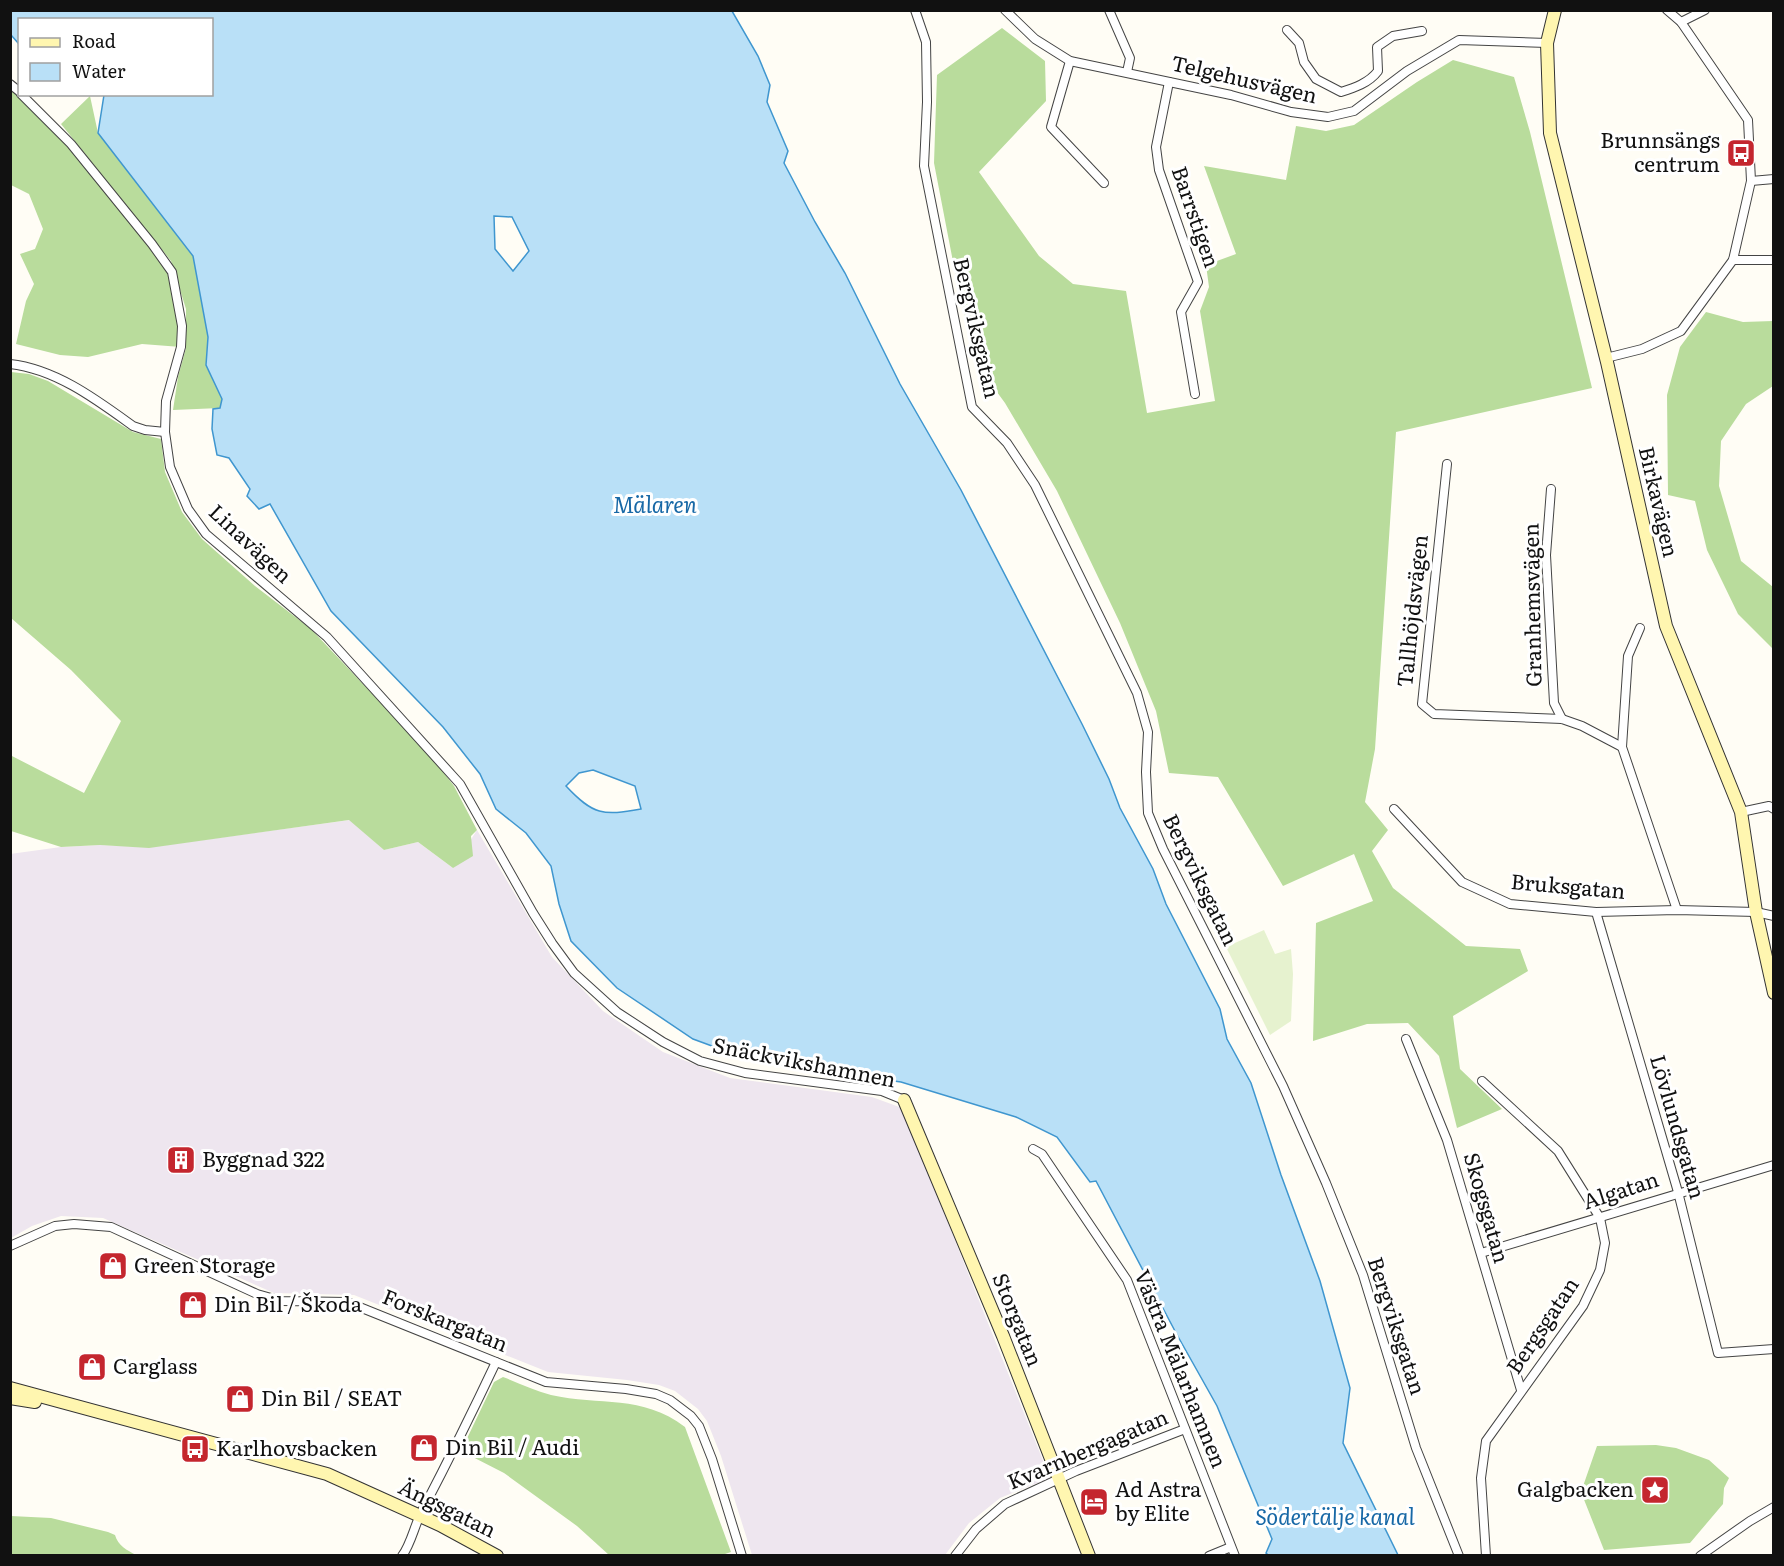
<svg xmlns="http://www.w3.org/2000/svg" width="1784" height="1566" font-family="Literata,serif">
	<rect width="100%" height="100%" fill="#fffdf5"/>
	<!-- industrial -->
	<path fill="#eee6ef" d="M350,820L384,850L418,842L453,868L477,830L552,957L603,1011L663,1052L730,1078L872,1097L902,1108L1050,1478L1000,1498L969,1523L945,1555H752L721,1456L707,1421L698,1409L675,1391L659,1385L627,1380L548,1372L354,1295L274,1293L103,1218L61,1216L32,1226L11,1238L10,854L61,847L100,845L151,847Z"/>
	<!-- forest -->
	<g fill="#b9dc9c">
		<path d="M1002,28L1045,61L1046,101L979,172L1039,256L1073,284L1126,291L1147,413L1215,401L1200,311L1209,287L1206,265L1236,254L1204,166L1286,180L1296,126L1326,131L1354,125L1417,82L1453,60L1514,77L1530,132L1592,388L1396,432L1375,749L1365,802L1388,830L1372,851L1393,888L1466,946L1520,949L1528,971L1453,1016L1460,1069L1502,1109L1457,1128L1439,1056L1408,1023L1367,1024L1313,1041L1316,923L1373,901L1354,854L1283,886L1218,777L1169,773L1156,711L1120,623L1057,491L1005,403L975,362L955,272L934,163L937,75Z"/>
		<path d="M10,84L71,144L172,272L181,347L142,344L88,357L60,355L16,344L26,301L34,284L20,254L35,249L43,229L29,194L11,185Z"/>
		<path d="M90,96L98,133L193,256L208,337L206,365L222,399L220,408L173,410L178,377L186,348V309L171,261L61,124Z"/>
		<path d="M1706,312L1743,322L1773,321V386L1746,404L1721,441L1719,486L1741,561L1773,587V649L1738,614L1707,550L1695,501L1668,495L1667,395L1680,347Z"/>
		<path d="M11,372L29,374L48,381L133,432L161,439L165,472L182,512L202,539L255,586L311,629L432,757L454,786L477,830L471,836L473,856L453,868L418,842L384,850L349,820L149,848L100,845L61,847L11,831L10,755L84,793L121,721L71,670L11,618Z"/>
		<path d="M503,1377C519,1383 535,1391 551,1395C600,1406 642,1394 685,1427L731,1552L719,1556L609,1555L577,1526L504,1473L461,1451L494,1382Z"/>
		<path d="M1656,1445L1676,1448L1709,1460L1729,1478L1724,1488L1723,1504L1690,1543L1604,1550L1581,1492L1597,1446Z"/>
		<path d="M11,1516L51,1518L108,1532L115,1535C118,1546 127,1550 136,1555H11Z"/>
	</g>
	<!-- pitch -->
	<path fill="#e6f2cf" d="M1264,930L1275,954L1291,949L1293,974L1291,1021L1270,1035L1226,947Z"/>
	<!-- water -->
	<path fill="#b9e0f7" stroke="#3f96cf" stroke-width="1.5" fill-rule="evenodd" d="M10,11H732L758,56L770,85L767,102L788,151L784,163L815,222L845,273L900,384L961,490L1082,724L1109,779L1120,808L1153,869L1166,904L1220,1009L1227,1039L1251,1083L1281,1175L1320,1281L1350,1388L1343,1443L1398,1555H1268L1266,1553L1272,1539L1217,1406L1176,1333L1096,1181L1090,1182L1057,1137L1016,1117L901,1082L767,1063L731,1053L693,1039L617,988L571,941L559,904L551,866L526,833L496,809L480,774L443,727L331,611L270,504L259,509L247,496L250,489L229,458L217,455L212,429L213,409L220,408L222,399L206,365L208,337L193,256L98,133L104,95L212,94V20H20L19,44L11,35ZM494,216L512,217L529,251L513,271L495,249ZM593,770L635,786L641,809C603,816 593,815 566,786L579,773Z"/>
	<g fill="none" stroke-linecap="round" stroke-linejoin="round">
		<!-- street casing -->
		<g stroke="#444" stroke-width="10">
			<g id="street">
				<path d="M915,10L926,42L927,102L924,166L972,407L1007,443L1035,485L1137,693L1148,732L1146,772L1148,813L1163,849L1283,1086L1326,1183L1363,1275L1416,1448L1459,1556"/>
				<path d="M1005,10L1035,39L1070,61L1231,95L1291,112L1328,117L1354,111L1407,71L1459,40L1547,43"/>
				<path d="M1109,10L1130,58L1127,72"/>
				<path d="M1681,22L1705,10"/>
				<path d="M1287,30L1299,43L1304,62L1316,79L1341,92C1354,88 1369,83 1378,71L1377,47L1393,36L1422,31"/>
				<path d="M1070,61L1051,127L1104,183"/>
				<path d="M1169,82L1156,147L1159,170L1198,282L1181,312L1195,394"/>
				<path d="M10,84L20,92"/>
				<path d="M21,94L71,144L152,244L172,272L182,326L181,347L166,401L165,432L170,467L188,509L206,534L327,637L460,784L533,913L552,943L574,973L617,1012L663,1042L700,1061L745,1073L882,1091L904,1100"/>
				<path d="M1751,181L1774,179"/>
				<path d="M1733,260H1774"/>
				<path d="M1606,358L1642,349L1681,331L1733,260L1751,181L1748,120L1681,22L1667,10"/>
				<path d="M10,364C56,369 97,400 133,426L145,430L165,432"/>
				<path d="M1447,464L1422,704L1434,714L1562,719L1582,726L1622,747L1677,910"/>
				<path d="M1551,489L1546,555L1554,703L1562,719"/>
				<path d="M1622,747L1628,656L1640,628"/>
				<path d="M1394,809L1462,882L1510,904L1596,912L1677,910L1756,912L1774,916"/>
				<path d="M1741,812L1769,806L1774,809"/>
				<path d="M1596,912L1678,1192L1718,1353L1774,1349"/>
				<path d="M1406,1039L1447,1140L1521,1390"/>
				<path d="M1482,1081L1558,1151L1600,1218L1605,1243L1600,1270L1583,1306L1486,1441L1481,1478L1486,1556"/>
				<path d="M1033,1149L1042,1154L1127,1280L1235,1556"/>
				<path d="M10,1246L55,1226L74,1224L111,1227L257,1294L282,1301L347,1302L546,1382L626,1389L656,1394L670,1400L691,1416L699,1426L712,1459L742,1556"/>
				<path d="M1481,1253L1774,1165"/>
				<path d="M402,1556C411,1544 414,1527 421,1513C447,1463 472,1413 496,1362"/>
				<path d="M955,1556L976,1529L1005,1504L1076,1471L1185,1429"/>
				<path d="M1209,1556L1231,1547"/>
				<path d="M1700,1556L1750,1521L1774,1507"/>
			</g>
		</g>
		<!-- secondary casing -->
		<g stroke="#333" stroke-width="14">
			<g id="secondary">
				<path d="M1555,10L1547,43L1550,133L1607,362L1666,626L1741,812L1756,912L1774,993"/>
				<path d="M904,1100L1003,1336L1089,1556"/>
				<path d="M10,1388L327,1474L440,1525L497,1556"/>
				<path d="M10,1398L35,1402"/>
			</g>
		</g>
		<!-- street -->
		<use href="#street" stroke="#fff" stroke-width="8"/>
		<!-- secondary -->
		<use href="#secondary" stroke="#fff6b0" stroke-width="12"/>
	</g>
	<!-- icons -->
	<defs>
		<g id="bus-square" transform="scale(1.5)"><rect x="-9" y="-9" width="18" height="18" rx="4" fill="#c4262e" stroke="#fff"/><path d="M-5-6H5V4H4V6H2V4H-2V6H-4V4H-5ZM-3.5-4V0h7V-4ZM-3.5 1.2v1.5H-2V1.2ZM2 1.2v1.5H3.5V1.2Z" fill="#fff"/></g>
		<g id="building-square" transform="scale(1.5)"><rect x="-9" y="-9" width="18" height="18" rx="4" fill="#c4262e" stroke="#fff"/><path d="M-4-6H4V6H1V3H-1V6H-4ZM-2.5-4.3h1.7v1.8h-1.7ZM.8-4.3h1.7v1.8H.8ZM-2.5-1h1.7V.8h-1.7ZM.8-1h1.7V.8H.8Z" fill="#fff"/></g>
		<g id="shop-square" transform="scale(1.5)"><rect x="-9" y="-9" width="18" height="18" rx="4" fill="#c4262e" stroke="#fff"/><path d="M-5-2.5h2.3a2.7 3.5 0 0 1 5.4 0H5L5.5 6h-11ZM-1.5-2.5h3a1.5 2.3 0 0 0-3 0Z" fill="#fff"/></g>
		<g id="sight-square" transform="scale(1.5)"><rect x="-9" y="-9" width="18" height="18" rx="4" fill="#c4262e" stroke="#fff"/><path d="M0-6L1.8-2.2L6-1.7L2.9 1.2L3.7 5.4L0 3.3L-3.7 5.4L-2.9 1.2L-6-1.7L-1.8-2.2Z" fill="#fff"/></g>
		<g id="hotel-square" transform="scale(1.5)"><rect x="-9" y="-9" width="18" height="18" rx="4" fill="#c4262e" stroke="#fff"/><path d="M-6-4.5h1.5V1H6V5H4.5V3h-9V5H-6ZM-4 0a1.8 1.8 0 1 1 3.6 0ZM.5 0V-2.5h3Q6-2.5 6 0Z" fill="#fff"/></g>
	</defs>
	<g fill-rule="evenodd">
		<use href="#bus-square" x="1741" y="153"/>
		<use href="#building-square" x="181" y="1160"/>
		<use href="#shop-square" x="113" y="1266"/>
		<use href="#shop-square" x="193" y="1305"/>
		<use href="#shop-square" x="92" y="1367"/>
		<use href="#shop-square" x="240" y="1399"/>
		<use href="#shop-square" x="424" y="1448"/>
		<use href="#bus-square" x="195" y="1449"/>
		<use href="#sight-square" x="1655" y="1490"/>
		<use href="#hotel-square" x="1094" y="1502"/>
	</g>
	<g text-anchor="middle" stroke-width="6" stroke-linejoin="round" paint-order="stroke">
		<!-- street labels -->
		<g font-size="21" fill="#111" stroke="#fff">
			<text transform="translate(1244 80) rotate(13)" y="7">Telgehusvägen</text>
			<text transform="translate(1195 217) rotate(71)" y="7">Barrstigen</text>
			<text transform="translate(976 328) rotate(77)" y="7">Bergviksgatan</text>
			<text transform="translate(1658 502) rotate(77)" y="7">Birkavägen</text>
			<text transform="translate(250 544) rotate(43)" y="7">Linavägen</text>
			<text transform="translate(1533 605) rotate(-91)" y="7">Granhemsvägen</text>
			<text transform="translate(1413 611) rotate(-84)" y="7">Tallhöjdsvägen</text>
			<text transform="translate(1200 880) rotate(64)" y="7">Bergviksgatan</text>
			<text transform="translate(1568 887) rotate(5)" y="7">Bruksgatan</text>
			<text transform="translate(804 1063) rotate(11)" y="7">Snäckvikshamnen</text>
			<text transform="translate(1677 1127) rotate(74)" y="7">Lövlundsgatan</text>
			<text transform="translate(1621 1191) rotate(-18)" y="7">Algatan</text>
			<text transform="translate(1486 1208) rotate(74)" y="7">Skogsgatan</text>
			<text transform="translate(1017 1320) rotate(68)" y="7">Storgatan</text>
			<text transform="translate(445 1321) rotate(22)" y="7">Forskargatan</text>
			<text transform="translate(1396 1326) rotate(72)" y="7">Bergviksgatan</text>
			<text transform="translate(1543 1326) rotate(-56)" y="7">Bergsgatan</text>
			<text transform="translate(1180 1369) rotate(68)" y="7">Västra Mälarhamnen</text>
			<text transform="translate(1088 1450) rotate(-23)" y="7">Kvarnbergagatan</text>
			<text transform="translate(447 1509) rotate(26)" y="7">Ängsgatan</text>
		</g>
		<!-- poi labels -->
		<g font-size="21" fill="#111" stroke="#fff" text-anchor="start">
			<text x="1720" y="148" text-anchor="end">Brunnsängs<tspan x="1720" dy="24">centrum</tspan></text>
			<text x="202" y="1167">Byggnad 322</text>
			<text x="134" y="1273">Green Storage</text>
			<text x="214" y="1312">Din Bil / Škoda</text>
			<text x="113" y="1374">Carglass</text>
			<text x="261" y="1406">Din Bil / SEAT</text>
			<text x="445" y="1455">Din Bil / Audi</text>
			<text x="216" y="1456">Karlhovsbacken</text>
			<text x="1115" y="1497">Ad Astra<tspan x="1115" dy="24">by Elite</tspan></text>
			<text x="1634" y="1497" text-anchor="end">Galgbacken</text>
		</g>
		<!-- water labels -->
		<g font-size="22" font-style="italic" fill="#1768a6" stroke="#fff">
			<text x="655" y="513">Mälaren</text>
			<text x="1335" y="1525">Södertälje kanal</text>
		</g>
	</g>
	<!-- border -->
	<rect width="1784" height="1566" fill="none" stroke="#111111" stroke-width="24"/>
	<!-- legend -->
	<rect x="18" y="18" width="195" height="78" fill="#ffffff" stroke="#a0a0a0" stroke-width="1.5"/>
	<rect x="30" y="38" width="30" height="9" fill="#fff6b0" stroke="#a0a0a0" stroke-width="1.5"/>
	<text x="72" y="48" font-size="18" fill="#111111">Road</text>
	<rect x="30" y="63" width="30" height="18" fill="#b9e0f7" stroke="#a0a0a0" stroke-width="1.5"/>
	<text x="72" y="78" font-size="18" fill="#111111">Water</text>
</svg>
